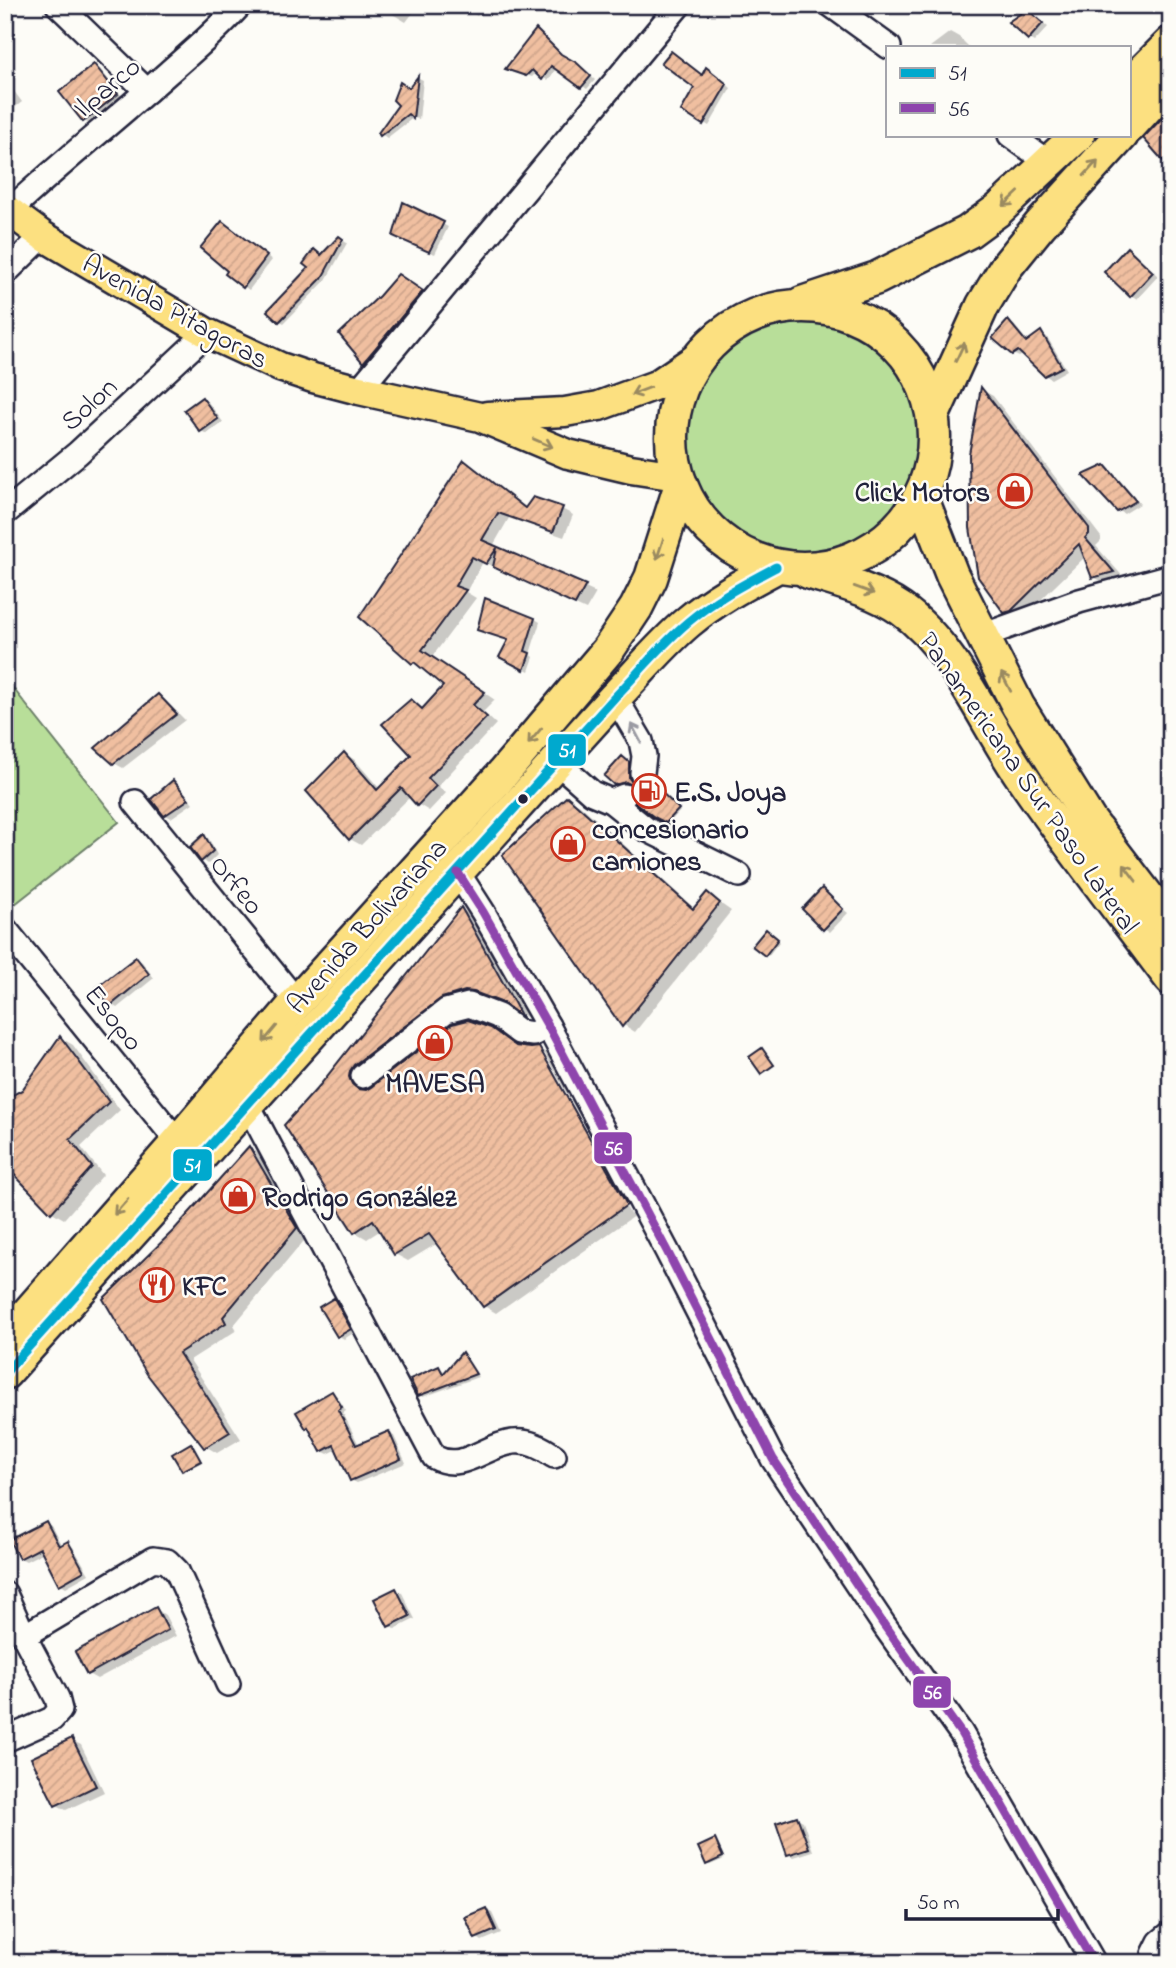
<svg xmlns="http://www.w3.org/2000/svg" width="1176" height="1968" font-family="'Indie Flower',sans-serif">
	<defs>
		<pattern id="building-hatch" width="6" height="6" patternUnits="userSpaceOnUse" patternTransform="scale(1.75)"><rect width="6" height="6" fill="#f0bfa0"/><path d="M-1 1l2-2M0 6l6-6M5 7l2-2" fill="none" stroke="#cea48b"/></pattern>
	</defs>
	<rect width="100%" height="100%" fill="#fdfcf7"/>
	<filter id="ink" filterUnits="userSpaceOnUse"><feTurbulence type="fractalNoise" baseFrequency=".0143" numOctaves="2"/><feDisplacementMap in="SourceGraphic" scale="14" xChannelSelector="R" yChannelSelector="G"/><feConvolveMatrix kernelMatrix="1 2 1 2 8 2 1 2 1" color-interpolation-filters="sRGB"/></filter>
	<g filter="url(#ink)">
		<!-- green -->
		<g fill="#b8de99" stroke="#6d806a" stroke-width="2">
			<circle cx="804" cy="437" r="116"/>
			<path d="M5,678L119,822L5,912Z"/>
		</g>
		<!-- shadow -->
		<g fill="#0003" fill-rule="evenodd">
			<path d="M196,5H212L206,12Z"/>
			<path d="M388,5H417L416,9L406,22L384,9Z"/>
			<path d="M461,5H484L477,16Z"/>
			<path d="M1033,14L1048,27L1034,42L1029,39Z"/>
			<path d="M537,31L566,59L582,68L595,80L587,89L557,67L548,81L537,72L532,77L512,71Z"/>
			<path d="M950,32L959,37L969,47H930Z"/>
			<path d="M94,66L100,69L123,98L90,124L84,121Z"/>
			<path d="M712,72L731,88L709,126L683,110L703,77Z"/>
			<path d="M419,78L423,80L419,120L414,117L387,138L380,133Z"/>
			<path d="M5,79L22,102L5,115Z"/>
			<path d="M404,204L448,227L435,254L401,239Z"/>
			<path d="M228,226L272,260L249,290L227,274Z"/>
			<path d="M339,238L347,243L326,280L284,323L280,321L322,256Z"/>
			<path d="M1133,253L1158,276L1137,299L1131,295Z"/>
			<path d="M407,281L429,297L372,366L365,361L341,334Z"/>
			<path d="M1008,322L1014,325L1028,342L1041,333L1047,337L1067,370L1051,379L1045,375L1024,354L1019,357L1013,354Z"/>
			<path d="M982,390L993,396L1101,537V541L1096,546L1125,579L1106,584L1094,577L1086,556L1023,617L1018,619L1005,612Z"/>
			<path d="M202,399L208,402L223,422L207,434L201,431Z"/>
			<path d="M465,463L476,469L527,509L533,499L562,509L573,515L564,537L509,518L493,546L596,593L586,610L483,562L466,592L476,598L432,657L495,700L483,712L496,724L438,786L446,793L429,811L419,805L411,796L361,845L350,839L345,754L355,760L380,789L414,755L411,701L424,710L446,685L413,662Z"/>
			<path d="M1105,467L1111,470L1140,504L1124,514L1118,510Z"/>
			<path d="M535,619L540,622L530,654L534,657L529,671L501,656Z"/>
			<path d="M158,696L167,702L185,720L123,768L114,763Z"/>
			<path d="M625,760L631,765V780L633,784L629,782L618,785L615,784Z"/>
			<path d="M173,782L179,786L193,803L171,818L166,815Z"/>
			<path d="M654,786L680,811L669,823L655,816L641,789Z"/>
			<path d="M568,798L580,805L695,909L707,894L731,911L635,1032L624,1025L504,856Z"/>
			<path d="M204,836L209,839L217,855L208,864L203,860Z"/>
			<path d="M822,891L848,913L830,932L824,928Z"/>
			<path d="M461,909L473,916L531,1020L512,1007L488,998H479L361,1085L363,1091L518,1048H538L551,1056L638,1213L496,1313L484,1306L438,1243L408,1261L395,1254L381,1230L367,1239L355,1232L321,1086ZM541,1054H545L633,1212L630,1214Z"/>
			<path d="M768,933L779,942L768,956L755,946Z"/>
			<path d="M136,959L142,962L154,978L117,1008L111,1004Z"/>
			<path d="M61,1038L73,1045L120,1110L81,1147L103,1175L64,1219L52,1212L5,1163V1098L7,1100L23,1091Z"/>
			<path d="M249,1148L261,1155L308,1236L234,1325L237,1330L190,1360L241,1439L217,1453L205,1446L148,1373L175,1232Z"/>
			<path d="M334,1300L340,1303L355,1332L344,1339L339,1336Z"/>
			<path d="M462,1355L466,1357L478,1377L423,1397L419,1395L439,1368L443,1370L445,1375Z"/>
			<path d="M332,1393L337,1396L346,1411L343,1413L359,1445L388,1433L394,1436L406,1463L357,1483L351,1480L338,1449L328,1454L322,1451L311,1430L307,1427Z"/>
			<path d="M193,1446L202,1462L185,1471L183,1470Z"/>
			<path d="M46,1523L51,1526L62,1546L68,1543L73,1547L89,1574L66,1587L61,1584L44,1552L26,1561L20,1558Z"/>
			<path d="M396,1590L402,1593L415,1619L395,1629L389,1626Z"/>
			<path d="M156,1609L165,1615L176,1636L97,1679L88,1674Z"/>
			<path d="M71,1740L81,1745L104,1792L66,1810L57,1805Z"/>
			<path d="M797,1818L803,1821L813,1851L794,1857L788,1854Z"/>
			<path d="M715,1841L724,1859L710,1865L707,1864Z"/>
			<path d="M486,1910L492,1913L501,1933L482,1941L476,1937Z"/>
		</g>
		<!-- building -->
		<g fill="url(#building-hatch)" stroke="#22223b" stroke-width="2">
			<path d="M1027,9L1043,23L1028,40L1008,22Z"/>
			<path d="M536,29L561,54L577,63L591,76L581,88L551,66L542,80L532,70L526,76L505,69Z"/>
			<path d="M671,51L702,75L706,67L727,84L703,125L681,111L694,88L661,63Z"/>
			<path d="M94,64L118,94L83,122L59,92Z"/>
			<path d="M418,76L413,119L408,114L380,136L378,133L398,105L393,100L400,82L409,88Z"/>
			<path d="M1162,118L1171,126V170L1143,138Z"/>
			<path d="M403,202L444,222L429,252L393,236Z"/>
			<path d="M222,221L267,256L243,288L225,274L227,271L200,248Z"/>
			<path d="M339,236L343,239L322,278L279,322L267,311L308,268L303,264L314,249L321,255Z"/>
			<path d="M1127,247L1153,272L1130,297L1104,272Z"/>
			<path d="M398,274L423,291L363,363L339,334L379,296Z"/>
			<path d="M1008,320L1026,342L1041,331L1062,367L1044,376L1018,351L1012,355L992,338Z"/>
			<path d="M981,387L1089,528V534L1085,538L1114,572L1092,578L1079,544L1011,611L1004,613L978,577L970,528L969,454Z"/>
			<path d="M202,397L218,419L200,432L184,410Z"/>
			<path d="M464,460L525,508L533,497L563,507L553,532L498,513L482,540L586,585L575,605L493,567L497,548L486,564L472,557L455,586L466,590L422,650L485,692L473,705L487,717L428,778L436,786L417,806L401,788L349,840L306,791L344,752L377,790L411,755L382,724L411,699L422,709L443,686L414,662L412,664L359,617Z"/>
			<path d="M1105,465L1136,501L1117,512L1083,475Z"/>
			<path d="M485,598L535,618L525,651L530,653L524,670L499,657L508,640L477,630Z"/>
			<path d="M158,694L177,714L113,764L95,748Z"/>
			<path d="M622,756L629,762V778L633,784L641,787L652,783L679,809L666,823L654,817L636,803L637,792L632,785L626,782L614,785L604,776Z"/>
			<path d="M173,780L189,799L164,816L151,799Z"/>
			<path d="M567,796L693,909L707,892L720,903L622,1027L502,855Z"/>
			<path d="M204,834L213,851L201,862L190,847Z"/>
			<path d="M822,888L843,909L823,930L802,909Z"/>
			<path d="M461,907L522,1017L503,1003L474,992L465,991L442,998L354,1065L350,1071L349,1077L352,1084L358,1089L366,1090L371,1087L452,1024L468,1020L491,1028L516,1046L531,1048L539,1047L627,1205L483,1307L429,1234L394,1255L373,1220L354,1233L284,1125L320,1085Z"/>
			<path d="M766,929L778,939L765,956L752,946Z"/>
			<path d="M136,957L149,974L110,1006L96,988Z"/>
			<path d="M60,1036L109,1102L70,1139L92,1167L51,1213L5,1165V1099L22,1090Z"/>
			<path d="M762,1048L774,1065L761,1074L749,1057Z"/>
			<path d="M249,1146L297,1228L223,1317L226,1323L179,1353L230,1432L204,1448L147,1374L103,1299L173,1231Z"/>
			<path d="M334,1298L351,1329L337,1337L319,1307Z"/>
			<path d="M462,1352L476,1374L418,1396L410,1379L439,1366L443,1374Z"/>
			<path d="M332,1391L342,1407L338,1410L356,1445L389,1431L401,1459L350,1481L334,1445L321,1452L308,1427L306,1429L296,1412Z"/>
			<path d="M191,1443L201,1461L182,1471L172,1454Z"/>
			<path d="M46,1521L59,1546L68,1541L84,1571L59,1585L40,1548L19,1559L9,1540Z"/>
			<path d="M396,1588L410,1616L388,1627L374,1599Z"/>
			<path d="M156,1607L168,1630L87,1675L75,1652Z"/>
			<path d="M72,1738L96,1786L55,1806L31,1758Z"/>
			<path d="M797,1816L809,1848L787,1855L776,1823Z"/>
			<path d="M715,1839L723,1857L706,1865L698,1847Z"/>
			<path d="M486,1908L496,1930L475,1939L465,1917Z"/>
		</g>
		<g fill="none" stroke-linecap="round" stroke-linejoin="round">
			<!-- minor casing -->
			<g stroke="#22223b" stroke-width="28">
				<g id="minor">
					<path d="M58,5L147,91"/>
					<path d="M831,5L889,47"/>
					<path d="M1010,135L1049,163"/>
					<path d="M9,211C61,163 116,119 169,72C193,51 218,30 240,5"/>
					<path d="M5,273L43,236"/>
					<path d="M359,390L679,5"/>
					<path d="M5,513L78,453L207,333"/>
					<path d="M982,636L1079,601L1171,576"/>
					<path d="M615,697L641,741L644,756L642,773"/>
					<path d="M557,762L592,793L611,801L624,796"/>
					<path d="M611,801L646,829L739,875"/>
					<path d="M135,802L297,1002"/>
					<path d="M458,873L483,912L548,1026L667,1251L773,1459L884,1625L961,1733L1094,1963"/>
					<path d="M5,929L178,1142"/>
					<path d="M363,1076L446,1011L469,1005L498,1016L519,1032L533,1034L548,1026"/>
					<path d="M248,1105L434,1457C463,1473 485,1445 513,1442C527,1440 543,1448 554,1456"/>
					<path d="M5,1594L24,1636L57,1698L60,1710L52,1719L5,1740"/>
					<path d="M24,1636L153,1559L167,1561L177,1571L228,1684"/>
					<path d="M1157,1963L1154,1954L1160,1942L1171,1933"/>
				</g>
			</g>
			<!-- major casing -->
			<g stroke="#22223b" stroke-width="33">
				<g id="major">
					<path d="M5,208L43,236L207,333L280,367L313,378L359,390L480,417L568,454L631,469L677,476"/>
					<path d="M487,416L565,412L599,406L656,385L699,356"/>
				</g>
			</g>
			<!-- highway casing -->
			<g stroke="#22223b" stroke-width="37">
				<g id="highway">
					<path d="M1129,85L1171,43"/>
					<path d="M1129,127L1171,81"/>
					<path d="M802,303L877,278L968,232L998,210L1078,135"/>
					<circle cx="803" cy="437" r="131"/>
					<path d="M933,415L983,305L1006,267L1040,225L1122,135"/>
					<path d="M921,496L952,575L1018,706L1090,821L1171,927"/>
					<path d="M808,572C840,582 873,590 901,609C955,647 985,724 1022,777C1069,846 1121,912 1171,979"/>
					<path d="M5,1339L178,1142L297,1002L499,778L608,650L636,608L651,578L681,484"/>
					<path d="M5,1373L615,697C639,672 662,644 688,622C715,599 746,583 776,567"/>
				</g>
			</g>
			<!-- minor -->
			<use href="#minor" stroke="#fdfcf7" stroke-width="23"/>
			<!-- major -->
			<use href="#major" stroke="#fce080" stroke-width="28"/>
			<!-- highway -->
			<use href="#highway" stroke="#fce080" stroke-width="32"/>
			<!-- bus-1 casing -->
			<g stroke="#fdfcf7" stroke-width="14">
				<path id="bus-1" d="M5,1373L615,697C639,672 662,644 688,622C715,599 746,583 776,567"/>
			</g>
			<!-- bus-2 casing -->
			<g stroke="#fdfcf7" stroke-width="14">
				<path id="bus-2" d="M458,873L483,912L548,1026L667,1251L773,1459L884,1625L961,1733L1094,1963"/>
			</g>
			<!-- bus-1 -->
			<use href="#bus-1" stroke="#00a9ce" stroke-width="9"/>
			<!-- bus-2 -->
			<use href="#bus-2" stroke="#8e44ad" stroke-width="9"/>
		</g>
		<!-- one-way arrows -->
		<defs><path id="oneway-shaft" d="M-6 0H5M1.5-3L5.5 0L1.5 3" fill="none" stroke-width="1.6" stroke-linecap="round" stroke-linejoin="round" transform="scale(1.75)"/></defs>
		<g stroke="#9a8a61">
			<use href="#oneway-shaft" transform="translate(1091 168) rotate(-48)"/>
			<use href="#oneway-shaft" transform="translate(1011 199) rotate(137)"/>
			<use href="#oneway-shaft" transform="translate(960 352) rotate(-65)"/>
			<use href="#oneway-shaft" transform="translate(641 391) rotate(159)"/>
			<use href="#oneway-shaft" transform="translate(543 443) rotate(23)"/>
			<use href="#oneway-shaft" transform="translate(660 549) rotate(108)"/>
			<use href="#oneway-shaft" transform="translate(864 590) rotate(20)"/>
			<use href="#oneway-shaft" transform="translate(1006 682) rotate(-117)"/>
			<use href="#oneway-shaft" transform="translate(535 736) rotate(130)"/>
			<use href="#oneway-shaft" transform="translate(1130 873) rotate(-127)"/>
			<use href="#oneway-shaft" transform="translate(270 1034) rotate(130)"/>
			<use href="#oneway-shaft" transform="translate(121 1207) rotate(131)"/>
		</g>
		<use stroke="#9a9aa2" href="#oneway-shaft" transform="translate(636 733) rotate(-118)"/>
	</g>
	<!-- icons -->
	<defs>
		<g id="shop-ring" transform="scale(1.75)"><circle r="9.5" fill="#fdfcf7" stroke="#c8321e" stroke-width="1.5"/><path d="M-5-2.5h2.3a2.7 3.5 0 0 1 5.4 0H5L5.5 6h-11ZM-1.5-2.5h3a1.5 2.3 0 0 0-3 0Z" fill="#c8321e"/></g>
		<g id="fuel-ring" transform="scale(1.75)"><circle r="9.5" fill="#fdfcf7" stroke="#c8321e" stroke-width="1.5"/><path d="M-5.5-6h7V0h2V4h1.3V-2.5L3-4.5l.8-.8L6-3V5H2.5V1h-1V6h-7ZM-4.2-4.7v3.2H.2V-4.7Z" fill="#c8321e"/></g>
		<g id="restaurant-ring" transform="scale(1.75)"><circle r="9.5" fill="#fdfcf7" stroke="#c8321e" stroke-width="1.5"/><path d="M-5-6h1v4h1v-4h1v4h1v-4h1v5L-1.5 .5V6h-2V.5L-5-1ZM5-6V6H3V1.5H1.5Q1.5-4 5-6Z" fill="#c8321e"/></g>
	</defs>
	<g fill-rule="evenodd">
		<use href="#shop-ring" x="1015" y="491"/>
		<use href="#fuel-ring" x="649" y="791"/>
		<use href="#shop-ring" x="568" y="844"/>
		<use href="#shop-ring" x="435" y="1043"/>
		<use href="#shop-ring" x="238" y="1196"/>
		<use href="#restaurant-ring" x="157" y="1285"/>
	</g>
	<!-- markers -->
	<circle fill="#22223b" stroke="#fdfcf7" stroke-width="2.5" cx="523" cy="799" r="6"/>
	<g text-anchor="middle" stroke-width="5" stroke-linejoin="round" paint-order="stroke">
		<!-- street labels -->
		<g font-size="28" fill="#22223b" stroke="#fdfcf7">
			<text transform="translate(106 86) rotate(-40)" y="10">Ilparco</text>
			<text transform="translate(176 310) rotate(29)" y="10">Avenida Pitagoras</text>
			<text transform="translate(88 403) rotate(-42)" y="10">Solon</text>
			<text transform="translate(1030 782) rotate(55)" y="10">Panamericana Sur Paso Lateral</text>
			<text transform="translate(238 884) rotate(51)" y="10">Orfeo</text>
			<text transform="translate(366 925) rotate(-48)" y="10">Avenida Bolivariana</text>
			<text transform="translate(115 1017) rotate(51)" y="10">Esopo</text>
		</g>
		<!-- poi labels -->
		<g font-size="28" font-weight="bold" fill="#22223b" stroke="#fdfcf7" text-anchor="start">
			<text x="990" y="501" text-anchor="end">Click Motors</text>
			<text x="674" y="801">E.S. Joya</text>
			<text x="592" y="838">concesionario<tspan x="592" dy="32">camiones</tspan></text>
			<text x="435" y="1092" text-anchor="middle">MAVESA</text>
			<text x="262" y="1206">Rodrigo González</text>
			<text x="182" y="1295">KFC</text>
		</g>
	</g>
	<g stroke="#fdfcf7" stroke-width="2.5">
		<rect x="547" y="733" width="40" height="34" rx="7" fill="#00a9ce"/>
		<rect x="593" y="1131" width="40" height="34" rx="7" fill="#8e44ad"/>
		<rect x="172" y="1148" width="41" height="34" rx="7" fill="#00a9ce"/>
		<rect x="912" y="1675" width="40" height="34" rx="7" fill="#8e44ad"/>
	</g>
	<g font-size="19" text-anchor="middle" font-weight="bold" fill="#fff">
		<text x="567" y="757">51</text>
		<text x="613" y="1155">56</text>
		<text x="192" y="1172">51</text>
		<text x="932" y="1699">56</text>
	</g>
	<!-- margin -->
	<rect width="1176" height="1968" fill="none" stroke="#fdfcf7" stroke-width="28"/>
	<rect x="14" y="14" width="1148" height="1940" fill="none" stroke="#22223b" stroke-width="2.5" filter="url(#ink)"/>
	<!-- legend -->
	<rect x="886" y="46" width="245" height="91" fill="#fdfcf7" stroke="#a5a5ac" stroke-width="2"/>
	<rect x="900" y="68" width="35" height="10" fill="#00a9ce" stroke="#a5a5ac" stroke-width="2"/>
	<text x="948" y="80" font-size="21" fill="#22223b">51</text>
	<rect x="900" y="103" width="35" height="10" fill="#8e44ad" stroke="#a5a5ac" stroke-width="2"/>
	<text x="948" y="116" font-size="21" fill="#22223b">56</text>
	<!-- scale -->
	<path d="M906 1909v10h152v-10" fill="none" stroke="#22223b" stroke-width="3.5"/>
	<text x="917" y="1909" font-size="21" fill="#22223b" stroke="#fdfcf7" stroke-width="5" paint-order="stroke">50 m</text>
</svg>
